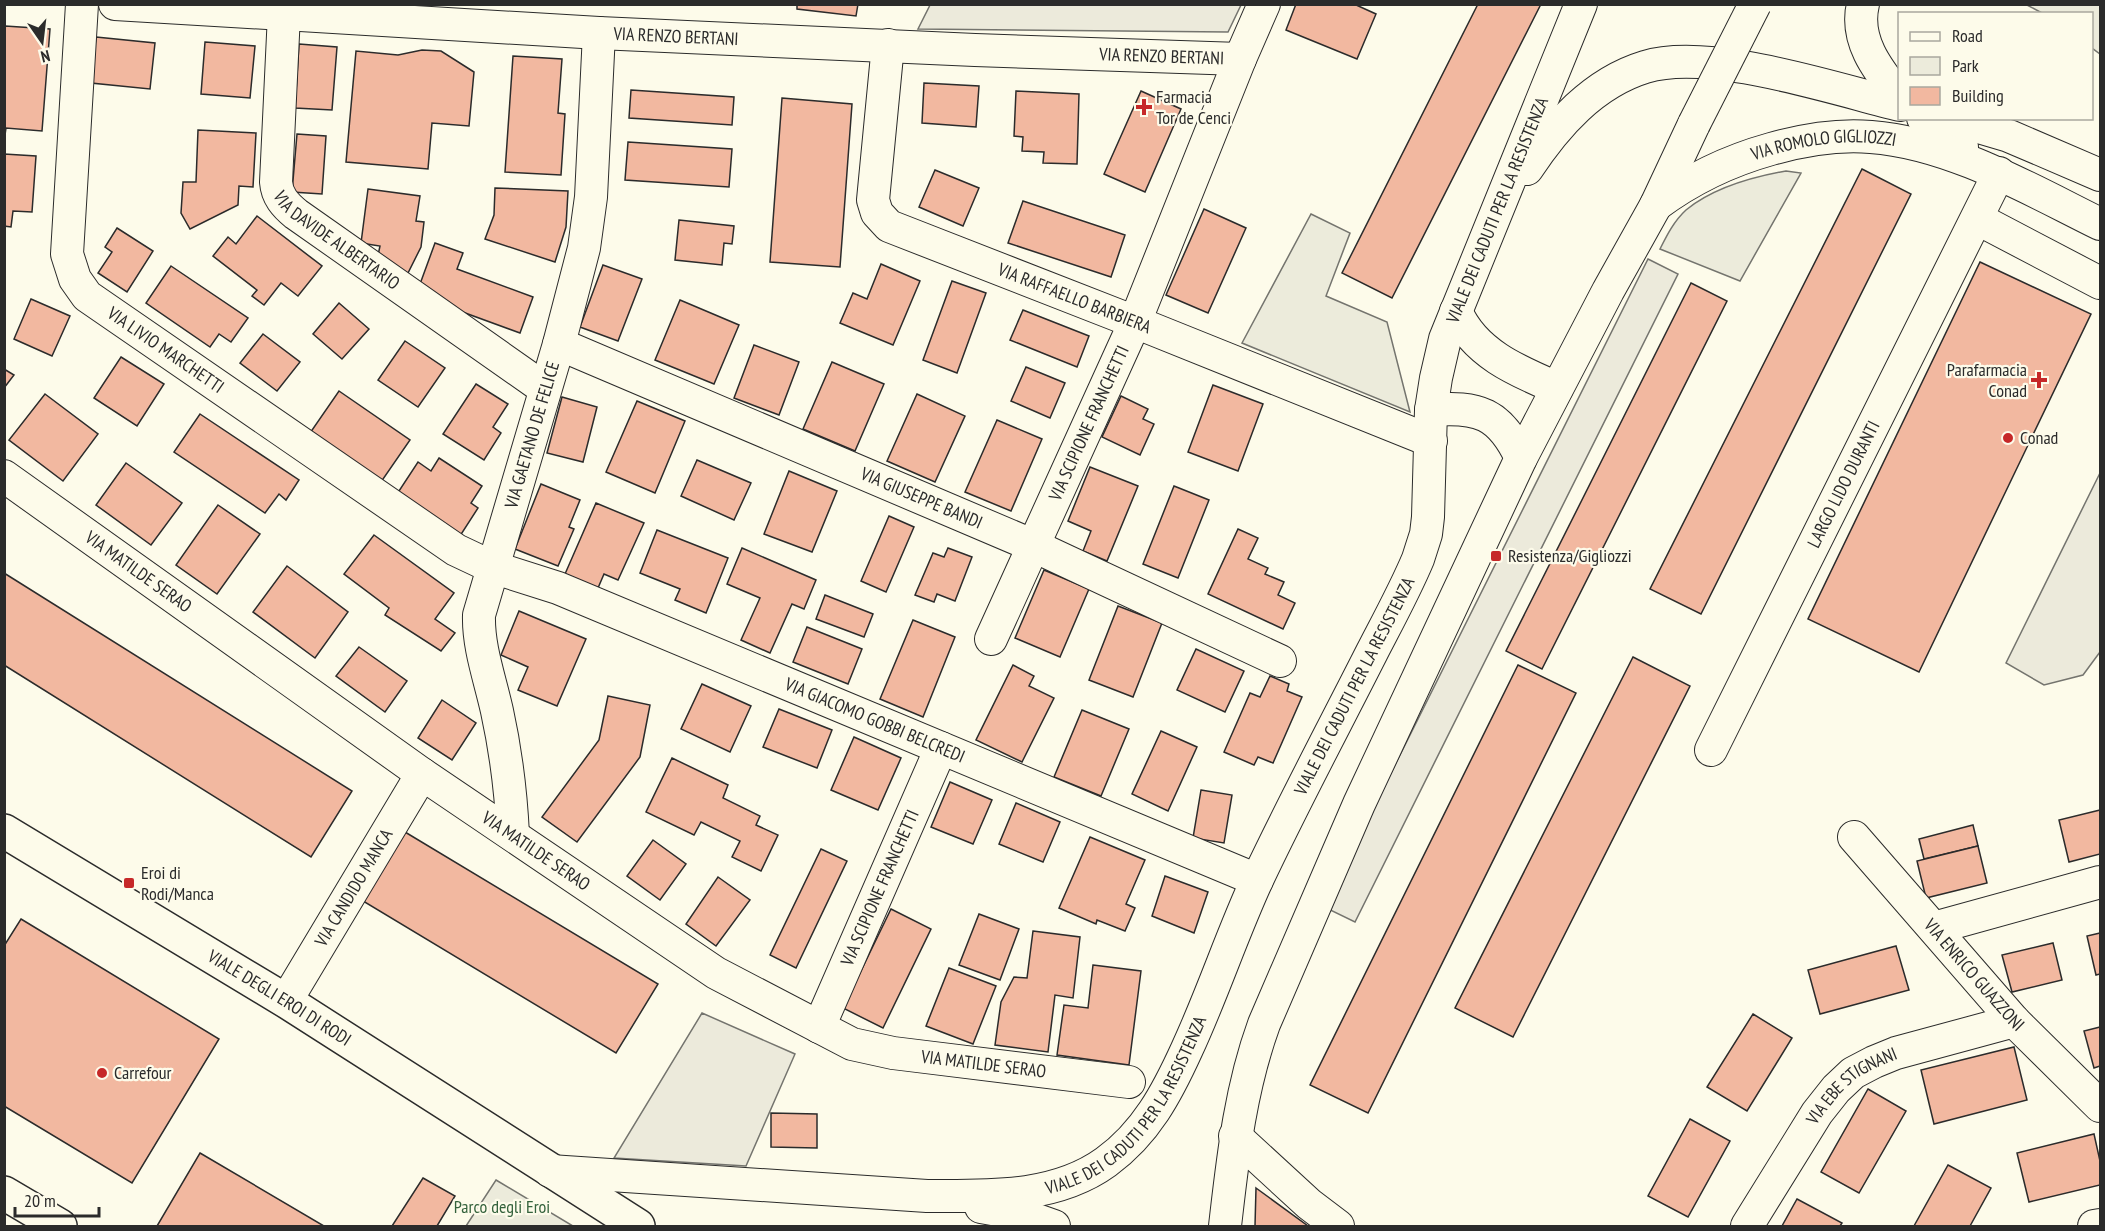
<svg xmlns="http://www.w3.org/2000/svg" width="2105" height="1231" font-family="'PT Sans Narrow',sans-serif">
	<rect width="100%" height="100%" fill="#fdfbea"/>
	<!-- green -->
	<g fill="#ecebdb" stroke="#74746e" stroke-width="1.5">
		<path d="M2027,5H2100V54L2092,48V14L2042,13Z"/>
		<path d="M1786,171L1801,173L1740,281L1660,249C1667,235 1674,221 1686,210C1713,188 1752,177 1786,171Z"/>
		<path d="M1311,214L1350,233L1326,296L1387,322L1410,412L1242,343Z"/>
		<path d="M496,1180L573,1226H466Z"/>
	</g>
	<!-- parking -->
	<g fill="#eceadb" stroke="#74746e" stroke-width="1.5">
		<path d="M930,5V4L1241,5L1228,32L918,29Z"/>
		<path d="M1648,259L1678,274L1355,922L1324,907Z"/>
		<path d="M2100,473V652L2083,675L2044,685L2006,663Z"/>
		<path d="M702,1013L795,1054L746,1166L614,1158Z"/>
	</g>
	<!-- building -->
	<g fill="#f2b8a0" stroke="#2b2b2b" stroke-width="1.5">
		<path d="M797,4H858L856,16L797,9Z"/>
		<path d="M1296,4H1354L1376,14L1357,59L1286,30Z"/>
		<path d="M1478,4H1541L1392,298L1342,273Z"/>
		<path d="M5,26L50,29L42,131L6,128L4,142Z"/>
		<path d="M96,37L155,43L150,89L91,83Z"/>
		<path d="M205,42L255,46L250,98L201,94Z"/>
		<path d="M299,44L337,47L332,110L295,108Z"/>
		<path d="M422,50L441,51L474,72L469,126L432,123L428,169L346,162L356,51L398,55Z"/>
		<path d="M513,56L562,59L558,113L565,114L561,175L505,172Z"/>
		<path d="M924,83L979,86L976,127L922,123Z"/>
		<path d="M631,90L734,97L732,125L629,118Z"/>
		<path d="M1016,91L1079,94L1077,164L1043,163L1044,152L1022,151L1023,137L1014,136Z"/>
		<path d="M1141,91L1181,109L1145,192L1104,174Z"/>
		<path d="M782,98L852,104L840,267L770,262Z"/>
		<path d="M198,130L256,133L253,187L239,186L238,205L190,229L181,213L183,182H196Z"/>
		<path d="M297,134L326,136L322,194L292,192Z"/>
		<path d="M628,142L732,149L729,187L625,180Z"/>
		<path d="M4,154L36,156L32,212L13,211L11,227L4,226Z"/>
		<path d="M1862,169L1911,194L1701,614L1650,589Z"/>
		<path d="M935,170L979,188L963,226L919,207Z"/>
		<path d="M495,188L568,191L566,227L555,262L485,239L494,215Z"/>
		<path d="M368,189L420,196L416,221L424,222L421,247L407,275L377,260L380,246L361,243Z"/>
		<path d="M1023,201L1125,235L1111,277L1008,243Z"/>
		<path d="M1204,209L1246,228L1208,313L1166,295Z"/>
		<path d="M257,216L322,266L298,296L281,283L264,305L252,296L257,290L213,256L228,237L236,244Z"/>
		<path d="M679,220L734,226L732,244L724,243L722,265L675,260Z"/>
		<path d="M117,228L153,251L127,292L98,273L112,252L105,247Z"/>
		<path d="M435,243L463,253L457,269L533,297L520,333L416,295Z"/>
		<path d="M1980,262L2091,314L1919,672L1808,619Z"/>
		<path d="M881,264L920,281L893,345L840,323L853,293L867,299Z"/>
		<path d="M603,265L642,279L618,341L580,327Z"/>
		<path d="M171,266L248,318L231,342L219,334L210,347L146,303Z"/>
		<path d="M952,281L986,293L957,373L923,360Z"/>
		<path d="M1691,283L1727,301L1542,669L1506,651Z"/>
		<path d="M31,299L70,316L52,356L14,339Z"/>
		<path d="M680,300L739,325L714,384L655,360Z"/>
		<path d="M339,303L369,329L342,359L313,334Z"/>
		<path d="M1023,310L1089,336L1077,367L1010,340Z"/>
		<path d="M263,334L300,362L277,391L240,363Z"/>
		<path d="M405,341L445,368L418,407L378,380Z"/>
		<path d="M754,345L799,362L779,415L734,398Z"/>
		<path d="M121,357L164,384L137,426L94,398Z"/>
		<path d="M832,362L884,384L855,451L803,429Z"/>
		<path d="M1026,367L1065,383L1050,418L1011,401Z"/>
		<path d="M4,369L14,375L4,388Z"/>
		<path d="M476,384L508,404L493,427L501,433L484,460L443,434Z"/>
		<path d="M1213,385L1263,404L1238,471L1188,452Z"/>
		<path d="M339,391L410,440L381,482L310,433Z"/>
		<path d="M45,394L98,434L63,481L9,440Z"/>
		<path d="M917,394L965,416L935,482L887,461Z"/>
		<path d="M1121,396L1148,409L1143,419L1154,424L1140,455L1102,437Z"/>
		<path d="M562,397L597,407L583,462L547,453Z"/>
		<path d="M637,401L685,421L655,493L606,472Z"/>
		<path d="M200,414L299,480L286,500L279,494L265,513L174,452Z"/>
		<path d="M997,420L1042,439L1011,511L965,492Z"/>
		<path d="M439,458L482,486L471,503L478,508L460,536L397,494L418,462L431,471Z"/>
		<path d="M697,460L751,483L734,520L681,496Z"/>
		<path d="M126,463L182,503L151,545L96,505Z"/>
		<path d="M1090,467L1138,486L1107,561L1083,551L1091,531L1068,521Z"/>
		<path d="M789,471L837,491L812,552L764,534Z"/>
		<path d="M541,484L580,500L569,527L574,529L558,566L515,549Z"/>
		<path d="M1174,486L1209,500L1178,578L1143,564Z"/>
		<path d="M596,503L644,523L618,580L604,574L598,588L565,574Z"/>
		<path d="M218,505L260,534L217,594L176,565Z"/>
		<path d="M889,516L914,527L886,592L861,581Z"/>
		<path d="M1238,529L1258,538L1248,559L1268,568L1265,574L1284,582L1278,595L1295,603L1283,629L1208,594Z"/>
		<path d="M657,530L728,558L706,613L675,600L680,589L640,573Z"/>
		<path d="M374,535L454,593L435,619L455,633L441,651L385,615L389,608L344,574Z"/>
		<path d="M742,548L816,580L804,609L792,604L770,653L741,640L760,598L727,584Z"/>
		<path d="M948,548L972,557L955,601L937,594L934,602L915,595L933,553L944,557Z"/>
		<path d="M287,566L348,612L315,658L253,612Z"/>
		<path d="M1044,570L1089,589L1060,657L1015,638Z"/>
		<path d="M4,573L352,791L311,857L4,665Z"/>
		<path d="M825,595L873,614L864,637L816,619Z"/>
		<path d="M1118,606L1162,623L1133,697L1089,680Z"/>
		<path d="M519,611L586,639L557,706L518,690L528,667L501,655Z"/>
		<path d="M913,620L955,637L923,717L880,699Z"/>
		<path d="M807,627L862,649L848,684L793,662Z"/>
		<path d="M359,647L407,681L385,712L336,676Z"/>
		<path d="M1196,649L1244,671L1225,712L1177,690Z"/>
		<path d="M1633,657L1690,686L1513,1037L1455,1008Z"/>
		<path d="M1013,665L1034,676L1029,686L1054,698L1022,762L976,740Z"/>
		<path d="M1518,665L1576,693L1368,1113L1310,1085Z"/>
		<path d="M1270,676L1289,684L1287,691L1302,697L1273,763L1258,757L1254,765L1224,752L1250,693L1260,697Z"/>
		<path d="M702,684L751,706L730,752L681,729Z"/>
		<path d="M608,696L650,705L640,757L577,842L542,817L599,740Z"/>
		<path d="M442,700L476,723L452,760L418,738Z"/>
		<path d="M779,709L832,730L817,768L763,747Z"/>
		<path d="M1082,710L1129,729L1101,796L1054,777Z"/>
		<path d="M1161,731L1197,747L1168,811L1132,794Z"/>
		<path d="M854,737L901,758L878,810L831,790Z"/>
		<path d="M672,758L728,785L723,798L760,816L756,825L778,835L761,871L732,857L740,841L701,822L694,835L646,812Z"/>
		<path d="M950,782L992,800L973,844L931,827Z"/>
		<path d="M1201,790L1232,795L1224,843L1193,838Z"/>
		<path d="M1016,803L1060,822L1043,862L999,844Z"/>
		<path d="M2100,810V854L2069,862L2059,820Z"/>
		<path d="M1973,825L1978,846L1924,859L1919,839Z"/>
		<path d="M400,829L658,984L616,1053L358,898Z"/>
		<path d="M1090,837L1145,860L1126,904L1135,908L1125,931L1097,920L1096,924L1059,908Z"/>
		<path d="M653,840L686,864L660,900L627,876Z"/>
		<path d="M1978,846L1987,883L1926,898L1917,861Z"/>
		<path d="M821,849L847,861L796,968L770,955Z"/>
		<path d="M1165,876L1208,892L1194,933L1152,916Z"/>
		<path d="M718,877L750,900L716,946L686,924Z"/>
		<path d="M891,909L931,929L883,1028L843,1008Z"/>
		<path d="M979,914L1019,929L1000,980L959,965Z"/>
		<path d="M21,919L219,1039L132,1183L4,1106V946Z"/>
		<path d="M1033,931L1080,937L1073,998L1055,995L1048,1052L995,1045L1001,1002L1014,977L1027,978Z"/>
		<path d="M2100,933V974L2096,975L2087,936Z"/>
		<path d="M2053,943L2062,980L2012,992L2002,955Z"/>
		<path d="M1896,946L1909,990L1820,1014L1808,970Z"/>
		<path d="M1093,965L1141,971L1129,1065L1057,1055L1064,1005L1088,1008Z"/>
		<path d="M949,968L996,986L973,1044L926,1026Z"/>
		<path d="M1753,1014L1792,1038L1747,1111L1707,1087Z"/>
		<path d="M2100,1027V1066L2094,1068L2084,1031Z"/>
		<path d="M2014,1047L2027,1100L1934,1124L1921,1070Z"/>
		<path d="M1868,1089L1906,1111L1859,1193L1821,1172Z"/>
		<path d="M771,1113L817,1114V1148L771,1147Z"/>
		<path d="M1690,1119L1730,1141L1688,1217L1648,1196Z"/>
		<path d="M2094,1134L2100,1161V1185L2029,1202L2017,1153Z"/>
		<path d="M200,1153L324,1226H157Z"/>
		<path d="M1948,1165L1991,1188L1970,1226H1914Z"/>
		<path d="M423,1178L455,1196L437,1226H392Z"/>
		<path d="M1256,1188L1308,1226H1255Z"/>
		<path d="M1797,1199L1842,1223L1840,1226H1782Z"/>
	</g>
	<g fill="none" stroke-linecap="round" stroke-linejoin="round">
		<!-- minor casing -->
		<g stroke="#2b2b2b" stroke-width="34">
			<g id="minor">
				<path id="s1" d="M82,4L67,254L75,279L87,296L456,550L492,567L558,588L1257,880"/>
				<path id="s2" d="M115,4L599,33L975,50L1240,59"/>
				<path d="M1863,4C1854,41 1879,71 1900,98"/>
				<path id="s3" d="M284,14L276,182C277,196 285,205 296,214L545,389"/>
				<path id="s4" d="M888,45L873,200L877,213L889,226L1135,322L1431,441"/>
				<path d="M1923,118L1962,147"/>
				<path d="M1948,118L2009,136L2100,175"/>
				<path d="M1527,169C1556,125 1593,83 1645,67C1709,47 1834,89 1900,105"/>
				<path id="s5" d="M1656,205C1692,178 1728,161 1771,149C1803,140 1837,134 1871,137C1951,143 2029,189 2100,224"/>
				<path d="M1978,219L2100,283"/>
				<path d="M1456,311C1474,353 1517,371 1557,388"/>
				<path id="s6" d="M559,344L1034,546L1280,661"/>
				<path d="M1431,410C1478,406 1500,413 1521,458"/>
				<path id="s7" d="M4,476L422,774L716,973L852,1044L893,1053L1129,1082"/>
				<path id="s8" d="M991,639L1135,322L1240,59L1264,4"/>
				<path id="s9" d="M1711,750L1999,173"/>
				<path id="s10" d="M513,835C511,793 506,752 497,711C490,679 478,647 479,615L559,344L584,248L591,197L599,33"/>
				<path id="s11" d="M1854,837L2014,1021L2100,1106"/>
				<path d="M1934,928L2100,882"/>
				<path id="s12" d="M286,1001L422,774"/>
				<path id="s13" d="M819,1027L941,748"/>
				<path d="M1235,1136L1309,1204L1338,1226"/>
				<path id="s14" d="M550,1171L927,1196C988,1196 1055,1199 1106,1162C1146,1133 1167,1093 1187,1049C1213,993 1232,934 1258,878C1294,802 1334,727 1372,652C1388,621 1405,590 1418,559L1426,534L1428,517L1431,410L1436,378L1445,339L1581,4"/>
				<path d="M981,1207L1020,1214L1054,1226"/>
				<path d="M1225,1226C1233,1157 1240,1090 1264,1024L1359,804L1521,458L1608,291L1656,205L1694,124"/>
				<path id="s15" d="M1747,1226L1817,1113L1836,1089L1853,1073L1874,1062L1896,1053L2014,1021"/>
				<path d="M2094,1226L2100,1225"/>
			</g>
		</g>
		<!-- major casing -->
		<g stroke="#2b2b2b" stroke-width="36">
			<g id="major">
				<path id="s16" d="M4,831L286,1001L638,1226"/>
				<path d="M4,1193L60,1226"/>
			</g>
		</g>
		<!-- minor -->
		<use href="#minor" stroke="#fdfbea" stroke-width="32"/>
		<!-- major -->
		<use href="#major" stroke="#fdfbea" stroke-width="33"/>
		<!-- minor-bridge casing -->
		<g stroke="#2b2b2b" stroke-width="34" stroke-linecap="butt">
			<path id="minor-bridge" d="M1694,124L1755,4"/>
		</g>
		<!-- minor-bridge -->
		<use href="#minor-bridge" stroke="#fdfbea" stroke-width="32"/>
	</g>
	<!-- markers -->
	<g fill="#c62828" stroke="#fdfbea" stroke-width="2">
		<path d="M1141 98h6v6h6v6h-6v6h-6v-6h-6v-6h6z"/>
		<path d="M2036 371h6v6h6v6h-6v6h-6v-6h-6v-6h6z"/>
		<circle cx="2008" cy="438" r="6"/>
		<rect x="1490" y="550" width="12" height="12" rx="3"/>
		<rect x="123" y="877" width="12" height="12" rx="3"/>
		<circle cx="102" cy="1073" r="6"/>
	</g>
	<g text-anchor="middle" stroke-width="4.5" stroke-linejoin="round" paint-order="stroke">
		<!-- street labels -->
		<g font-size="18" fill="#2b2b2b" stroke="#fdfbea">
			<text dy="6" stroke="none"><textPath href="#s2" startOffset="562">VIA RENZO BERTANI</textPath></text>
			<text dy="6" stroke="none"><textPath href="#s2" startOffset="1048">VIA RENZO BERTANI</textPath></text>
			<text dy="6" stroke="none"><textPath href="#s5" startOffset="182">VIA ROMOLO GIGLIOZZI</textPath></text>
			<text dy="6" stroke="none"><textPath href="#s14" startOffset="1608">VIALE DEI CADUTI PER LA RESISTENZA</textPath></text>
			<text dy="6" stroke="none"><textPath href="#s3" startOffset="255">VIA DAVIDE ALBERTARIO</textPath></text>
			<text dy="6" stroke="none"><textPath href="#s4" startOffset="386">VIA RAFFAELLO BARBIERA</textPath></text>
			<text dy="6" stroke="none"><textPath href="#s1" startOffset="393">VIA LIVIO MARCHETTI</textPath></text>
			<text dy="6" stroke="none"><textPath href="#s8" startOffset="237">VIA SCIPIONE FRANCHETTI</textPath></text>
			<text dy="6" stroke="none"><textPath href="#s10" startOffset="411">VIA GAETANO DE FELICE</textPath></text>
			<text dy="6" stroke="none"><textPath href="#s9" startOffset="297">LARGO LIDO DURANTI</textPath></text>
			<text dy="6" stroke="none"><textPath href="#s6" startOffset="394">VIA GIUSEPPE BANDI</textPath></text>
			<text dy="6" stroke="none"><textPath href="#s7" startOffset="165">VIA MATILDE SERAO</textPath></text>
			<text dy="6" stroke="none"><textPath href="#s14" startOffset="1104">VIALE DEI CADUTI PER LA RESISTENZA</textPath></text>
			<text dy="6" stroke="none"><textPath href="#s1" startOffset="1198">VIA GIACOMO GOBBI BELCREDI</textPath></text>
			<text dy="6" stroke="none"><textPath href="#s7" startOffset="651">VIA MATILDE SERAO</textPath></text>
			<text dy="6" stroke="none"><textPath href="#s12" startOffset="132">VIA CANDIDO MANCA</textPath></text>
			<text dy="6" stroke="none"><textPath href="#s13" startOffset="152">VIA SCIPIONE FRANCHETTI</textPath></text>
			<text dy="6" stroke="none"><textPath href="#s11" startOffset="183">VIA ENRICO GUAZZONI</textPath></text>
			<text dy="6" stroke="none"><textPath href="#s16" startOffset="322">VIALE DEGLI EROI DI RODI</textPath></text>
			<text dy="6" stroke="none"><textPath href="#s7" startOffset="1155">VIA MATILDE SERAO</textPath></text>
			<text dy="6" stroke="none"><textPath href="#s15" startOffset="178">VIA EBE STIGNANI</textPath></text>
			<text dy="6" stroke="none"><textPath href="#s14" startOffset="618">VIALE DEI CADUTI PER LA RESISTENZA</textPath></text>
		</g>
		<!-- poi labels -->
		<g font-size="18" fill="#2b2b2b" stroke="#fdfbea" text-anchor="start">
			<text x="1156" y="103">Farmacia<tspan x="1156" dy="21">Tor de Cenci</tspan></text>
			<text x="2027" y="376" text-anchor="end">Parafarmacia<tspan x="2027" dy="21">Conad</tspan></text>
			<text x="2020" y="444">Conad</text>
			<text x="1508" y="562">Resistenza/Gigliozzi</text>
			<text x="141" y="879">Eroi di<tspan x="141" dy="21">Rodi/Manca</tspan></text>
			<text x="114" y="1079">Carrefour</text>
		</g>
		<!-- park labels -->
		<g font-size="18" fill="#34623c" stroke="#fdfbea">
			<text x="502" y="1213">Parco degli Eroi</text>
		</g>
	</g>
	<!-- border -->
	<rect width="2105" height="1231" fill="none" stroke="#2b2b2b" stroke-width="12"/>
	<!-- legend -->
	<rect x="1898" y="12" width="195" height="108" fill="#fdfbea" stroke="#a9a89e" stroke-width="1.5"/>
	<rect x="1910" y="32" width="30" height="9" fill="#fdfbea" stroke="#a9a89e" stroke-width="1.5"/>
	<text x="1952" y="42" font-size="18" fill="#2b2b2b">Road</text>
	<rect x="1910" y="57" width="30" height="18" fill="#ecebdb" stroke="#a9a89e" stroke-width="1.5"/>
	<text x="1952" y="72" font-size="18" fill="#2b2b2b">Park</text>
	<rect x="1910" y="87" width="30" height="18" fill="#f2b8a0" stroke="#a9a89e" stroke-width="1.5"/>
	<text x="1952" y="102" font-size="18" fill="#2b2b2b">Building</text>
	<!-- north arrow -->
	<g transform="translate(42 42) rotate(166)" stroke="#fdfbea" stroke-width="4.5" paint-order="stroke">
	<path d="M0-4.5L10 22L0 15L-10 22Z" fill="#2b2b2b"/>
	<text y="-9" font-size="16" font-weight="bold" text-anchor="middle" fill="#2b2b2b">N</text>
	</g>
	<!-- scale -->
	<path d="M15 1207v9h84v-9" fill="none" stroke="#2b2b2b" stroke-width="3"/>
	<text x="24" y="1207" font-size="18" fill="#2b2b2b" stroke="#fdfbea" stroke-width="4.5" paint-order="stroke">20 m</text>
</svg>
